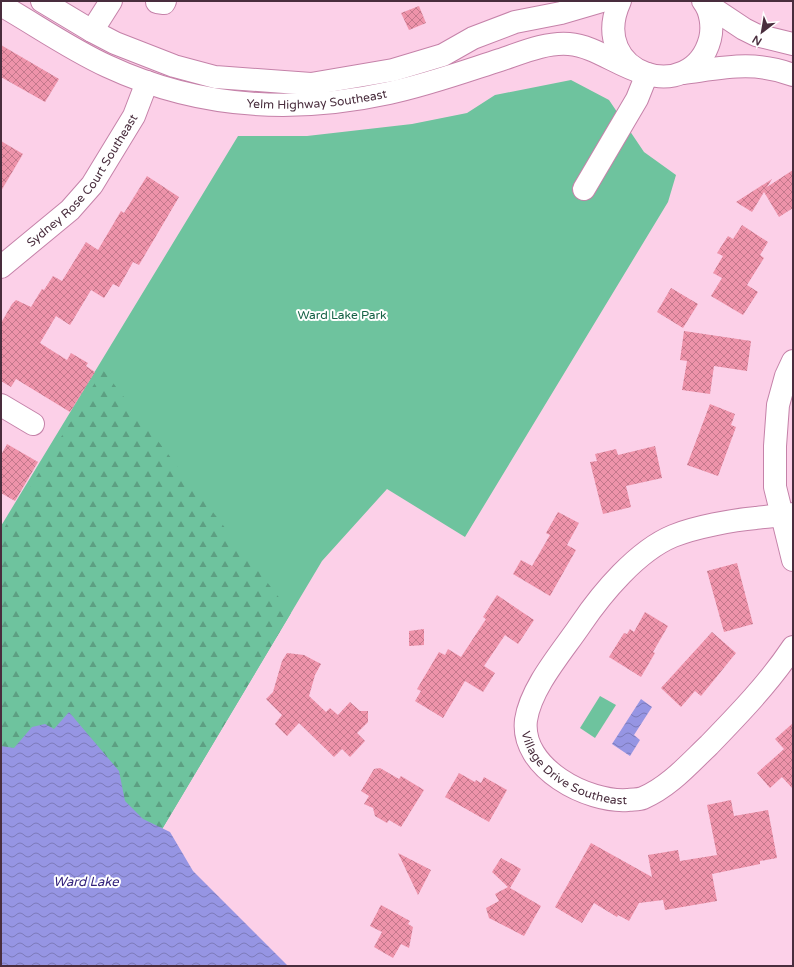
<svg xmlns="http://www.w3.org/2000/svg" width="794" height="967" font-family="'Varela Round',sans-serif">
	<defs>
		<pattern id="forest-firs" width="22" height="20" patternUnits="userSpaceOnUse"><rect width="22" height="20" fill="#6ec39e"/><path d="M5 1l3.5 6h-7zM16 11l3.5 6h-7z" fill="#5c9f82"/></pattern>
		<pattern id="water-waves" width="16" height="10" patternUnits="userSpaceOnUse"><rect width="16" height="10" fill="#9695e3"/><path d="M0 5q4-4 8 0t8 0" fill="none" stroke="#7c7ab9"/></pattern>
		<pattern id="building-cross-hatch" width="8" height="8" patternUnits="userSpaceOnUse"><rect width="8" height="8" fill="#ee93aa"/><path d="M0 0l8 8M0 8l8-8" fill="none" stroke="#c3788c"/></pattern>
	</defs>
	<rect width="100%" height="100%" fill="#fcd0e8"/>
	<!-- green -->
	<g fill="#6ec39e">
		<path d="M571,80L609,100L644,152L676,175L668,202L465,537L387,489L322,561L152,846L1,761V526L238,136H307L412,124L467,113L495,95Z"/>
		<path d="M600,696L616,705L595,738L580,728Z"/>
	</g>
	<!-- forest -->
	<path fill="url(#forest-firs)" d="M103,370L291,613L152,846L1,761V533Z"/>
	<!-- water -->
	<g fill="url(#water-waves)">
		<path d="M641,699L652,707L634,735L640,740L630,756L612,744Z"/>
		<path d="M69,712L119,771L125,801L143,819L170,832L193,871L288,966H1V746L14,748L32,727L45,724L54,729Z"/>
	</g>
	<!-- building -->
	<g fill="url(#building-cross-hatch)">
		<path d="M419,6L426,23L409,30L401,13Z"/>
		<path d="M1,45L59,79L45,102L1,77Z"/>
		<path d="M1,141L23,154L1,191Z"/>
		<path d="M793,170V208L779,217L764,192L752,212L736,202L772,179L767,187Z"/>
		<path d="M147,176L179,197L139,265L133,262L119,287L113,284L104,298L91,290L70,325L56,316L40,343L67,360L71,353L88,363L86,366L95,372L70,412L16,379L11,387L1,381V323L12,304L16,300L31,307L42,289L44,290L53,276L62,281L86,242L98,250L121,211L124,213Z"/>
		<path d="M742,225L768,242L760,255L764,258L747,285L758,292L743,315L711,296L722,278L713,273L723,256L717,253L728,236L733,239Z"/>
		<path d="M671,288L698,304L683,328L657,312Z"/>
		<path d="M684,331L751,341L747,371L714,366L710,394L682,390L687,361L680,360Z"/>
		<path d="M710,404L735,414L731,425L736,427L718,476L687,465Z"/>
		<path d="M7,444L38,462L15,501L1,493V455Z"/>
		<path d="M655,446L662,478L626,486L631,507L603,514L590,462L597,461L595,454L616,449L618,455Z"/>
		<path d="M558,512L579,523L567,545L576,550L550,596L513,574L521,560L532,566L550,535L546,533Z"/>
		<path d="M737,563L753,624L724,632L707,571Z"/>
		<path d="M497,595L534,620L518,644L505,635L484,666L495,673L483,692L465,681L443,718L415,701L421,691L417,689L439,652L445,655L448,649L461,657L486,619L483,617Z"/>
		<path d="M645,612L668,626L653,652L655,653L641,677L609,657L624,633L627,634L630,629L634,632Z"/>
		<path d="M424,629V645L409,646V631Z"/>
		<path d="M712,632L736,653L701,696L695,691L681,707L661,688Z"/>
		<path d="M287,653L304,655L321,664L315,675L309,696L326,712L330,708L338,715L350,702L360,711H368V722L357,733L365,741L350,757L342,749L334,757L299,723L287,736L275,724L282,715L266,699L273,692L282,661Z"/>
		<path d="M793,723V789L782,777L770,788L757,773L784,749L775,739Z"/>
		<path d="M380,768L399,779L401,776L424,790L401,827L389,820L387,823L375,816L373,808L364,804L369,796L361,791L374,769Z"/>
		<path d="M459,773L475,782L476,780L481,783L484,777L507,790L489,822L445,797Z"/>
		<path d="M731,800L734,816L768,810L777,858L760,861V864L712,874L717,901L665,910L663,900L639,903L629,921L618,915L617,917L594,903L582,923L555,907L591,843L652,877L648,855L678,850L680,861L717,855L707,805Z"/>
		<path d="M398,853L431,870L418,895Z"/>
		<path d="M501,858L521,869L510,888L541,906L524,936L489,918L486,908L499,901L495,894L508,887L492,872Z"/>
		<path d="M381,905L410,921L408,924L413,927L409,948L401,944L393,958L374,947L382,932L370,926Z"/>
	</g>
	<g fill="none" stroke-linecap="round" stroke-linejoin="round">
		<!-- minor casing -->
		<g stroke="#c582a9" stroke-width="24">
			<g id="minor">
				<path d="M157,2L164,3L165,1"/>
				<path d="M92,31L111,1"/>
				<path d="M584,189L637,99L647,74"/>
				<path id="s1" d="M1,267L70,210L92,185L134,116L147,82"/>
				<path d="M793,361L786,376L778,405L775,446V487L793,560"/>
				<path d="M1,405L33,424"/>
				<path id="s2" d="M793,514C781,516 769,516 756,518C733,520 695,527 673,536C637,551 602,593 581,624C562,652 531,687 526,720C520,768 588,803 628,800C633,799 638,800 643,798C669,787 689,764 709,745C739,714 769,683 793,647"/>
			</g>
		</g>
		<!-- major casing -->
		<g stroke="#c582a9" stroke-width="24">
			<g id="major">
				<path d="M42,1L92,31L115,43L174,66L215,77L311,84L393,70L443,55L473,38L515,22L561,13L602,1"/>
				<path d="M620,1C586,75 692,107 710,39C713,27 711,11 703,1"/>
				<path d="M705,3L744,29L756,35L793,44"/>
				<path id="s3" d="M1,5C36,25 70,49 107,66C197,108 293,114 389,93C427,85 463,72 500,60C521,53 546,42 569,44C594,46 617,65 641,72"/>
				<path d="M683,73C722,68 754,60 793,75"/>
			</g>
		</g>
		<!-- minor -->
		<use href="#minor" stroke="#fff" stroke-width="22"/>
		<!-- major -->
		<use href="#major" stroke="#fff" stroke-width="22"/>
	</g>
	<g text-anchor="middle" stroke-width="4" stroke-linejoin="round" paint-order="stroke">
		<!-- street labels -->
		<g font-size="12" fill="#492d3d" stroke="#fff">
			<text dy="4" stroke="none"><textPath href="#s3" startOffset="338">Yelm Highway Southeast</textPath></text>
			<text dy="4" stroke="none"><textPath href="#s1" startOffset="120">Sydney Rose Court Southeast</textPath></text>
			<text dy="4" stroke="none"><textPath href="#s2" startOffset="440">Village Drive Southeast</textPath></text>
		</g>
		<!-- park labels -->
		<g font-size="12" fill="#166246" stroke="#fff">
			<text x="342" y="319">Ward Lake Park</text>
		</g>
		<!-- water labels -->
		<g font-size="13" font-style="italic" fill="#33237c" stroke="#fff">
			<text x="86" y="886">Ward Lake</text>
		</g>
	</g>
	<!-- border -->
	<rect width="794" height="967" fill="none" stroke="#492d3d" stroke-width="4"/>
	<!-- north arrow -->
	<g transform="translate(762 32) rotate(211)" stroke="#ffffff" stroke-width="3" paint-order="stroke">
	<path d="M0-3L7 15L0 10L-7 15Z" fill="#492d3d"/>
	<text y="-6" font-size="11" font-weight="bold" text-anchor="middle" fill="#492d3d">N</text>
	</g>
</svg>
